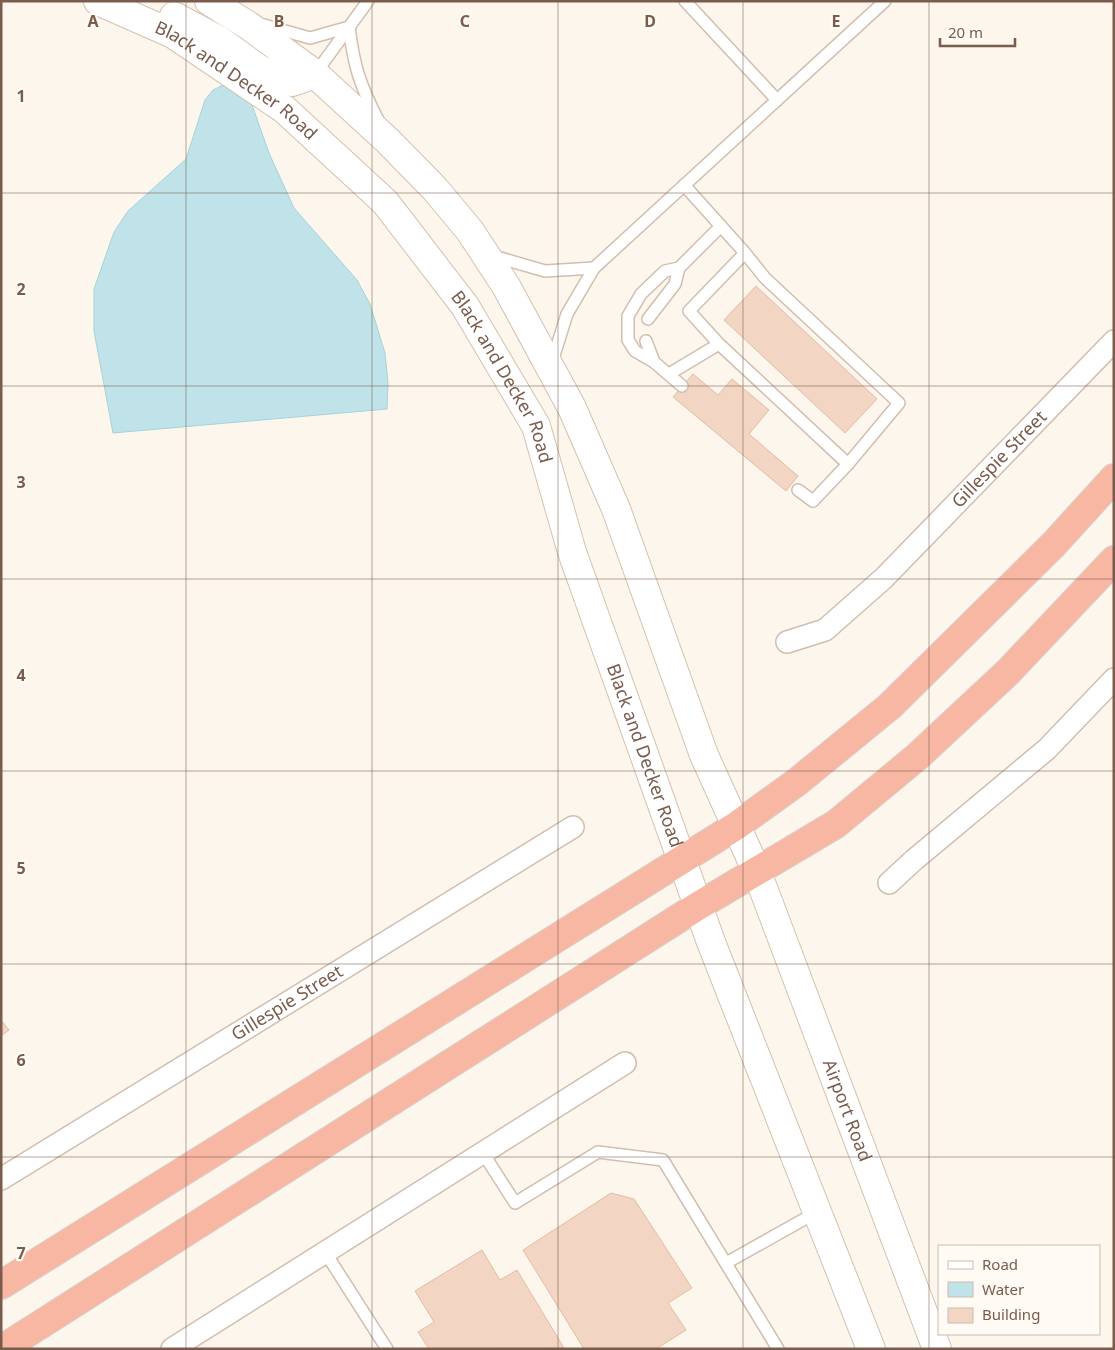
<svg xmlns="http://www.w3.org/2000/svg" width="1115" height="1350" font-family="'Noto Sans',sans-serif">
	<rect width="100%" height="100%" fill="#fdf6ec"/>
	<!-- water -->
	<path fill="#bfe3e8" stroke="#a5d3da" d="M229,82L251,102L269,153L294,208L357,280L370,304L385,353L388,383L387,409L113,433L94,331V289L114,232L128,211L186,159L205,100L213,90Z"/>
	<!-- building -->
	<g fill="#f3d5c3" stroke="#e6bba3">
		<path d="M756,286L877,399L845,433L724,320Z"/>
		<path d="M693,374L718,395L732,379L769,410L749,434L798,476L786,491L673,397Z"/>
		<path d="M1,1020L9,1030L1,1036Z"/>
		<path d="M611,1193L634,1199L692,1288L668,1303L686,1330L656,1349H584L523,1250Z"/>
		<path d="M482,1250L500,1280L517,1270L564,1348L429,1349L418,1332L434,1322L415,1291Z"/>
	</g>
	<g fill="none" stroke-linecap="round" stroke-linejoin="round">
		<!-- lane casing -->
		<g stroke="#d1beb0" stroke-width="14">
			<g id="lane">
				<path d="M685,1L777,100"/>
				<path d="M264,25L310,38L349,27"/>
				<path d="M349,27C354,67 360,85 378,120"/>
				<path d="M315,74L368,1"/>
				<path d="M684,185L745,253L765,278L899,403L848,464L719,344L689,311L745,253"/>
				<path d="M493,256L545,271L594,268"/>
				<path d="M648,319L675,284L679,268"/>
				<path d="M646,341L654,362"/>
				<path d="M551,365L567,314L594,268L885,1"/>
				<path d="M669,374L719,344"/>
				<path d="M682,386L654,362L635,351L628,340V316L641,294L665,271L679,268L721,226"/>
				<path d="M798,490L813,501L848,464"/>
				<path d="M483,1153L515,1203L598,1152L663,1160L778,1349"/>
				<path d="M325,1252L387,1349"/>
				<path d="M726,1263L817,1212"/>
			</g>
		</g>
		<!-- street casing -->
		<g stroke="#d1beb0" stroke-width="24">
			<g id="street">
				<path id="s1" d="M787,642L825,630L884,578L1114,341"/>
				<path d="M889,883L914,860L1047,749L1114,679"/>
				<path id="s2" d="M1,1179L573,827"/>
				<path d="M172,1349L625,1063"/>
			</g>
		</g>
		<!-- secondary casing -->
		<g stroke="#d6c0b0" stroke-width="30">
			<g id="secondary">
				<path id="s3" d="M98,1L173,34L284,109L385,202L465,306L536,426L572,552L711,942L871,1349"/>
				<path id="s4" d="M209,1L249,26L315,74L388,141L435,189L470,231L506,286L572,408L616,509L704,755L757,872L937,1349"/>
				<path d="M174,16L219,40L259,69L292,82L315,74"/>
			</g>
		</g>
		<!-- highway casing -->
		<g stroke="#dad1cd" stroke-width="30">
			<g id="highway">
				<path d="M1,1285L736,826L797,782L890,706L1054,544L1114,478"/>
				<path d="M2,1349L698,906L836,824L918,756L1008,672L1114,560"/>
			</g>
		</g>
		<!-- lane -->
		<use href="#lane" stroke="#fff" stroke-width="11"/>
		<!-- street -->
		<use href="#street" stroke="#fff" stroke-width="21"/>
		<!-- secondary -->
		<use href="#secondary" stroke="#fff" stroke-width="28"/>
		<!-- highway -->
		<use href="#highway" stroke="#f7b7a3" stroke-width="28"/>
	</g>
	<!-- grid -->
	<path fill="none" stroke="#7a5c4d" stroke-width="1" stroke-opacity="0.55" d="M186,1V1349M372,1V1349M558,1V1349M743,1V1349M929,1V1349M1,193H1114M1,386H1114M1,579H1114M1,771H1114M1,964H1114M1,1157H1114"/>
	<g text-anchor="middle" stroke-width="4.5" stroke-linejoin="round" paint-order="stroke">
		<!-- street labels -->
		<g font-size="18" fill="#7a5c4d" stroke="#fffaf3">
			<text dy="6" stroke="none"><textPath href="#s3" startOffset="160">Black and Decker Road</textPath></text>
			<text dy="6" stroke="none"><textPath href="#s3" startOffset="565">Black and Decker Road</textPath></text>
			<text dy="6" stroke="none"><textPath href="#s1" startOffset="284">Gillespie Street</textPath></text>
			<text dy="6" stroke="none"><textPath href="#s3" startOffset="971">Black and Decker Road</textPath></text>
			<text dy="6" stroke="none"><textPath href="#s2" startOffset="336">Gillespie Street</textPath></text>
			<text dy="6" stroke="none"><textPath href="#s4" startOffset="1309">Airport Road</textPath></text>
		</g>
	</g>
	<g font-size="16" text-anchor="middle" font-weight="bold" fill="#7a5c4d" stroke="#fffaf3" stroke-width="4.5" stroke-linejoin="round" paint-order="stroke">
		<text x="93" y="27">A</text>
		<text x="279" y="27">B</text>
		<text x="465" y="27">C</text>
		<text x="650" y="27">D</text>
		<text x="836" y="27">E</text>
		<text x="21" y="102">1</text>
		<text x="21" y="295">2</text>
		<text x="21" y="488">3</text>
		<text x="21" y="681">4</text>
		<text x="21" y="874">5</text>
		<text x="21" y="1066">6</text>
		<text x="21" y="1259">7</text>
	</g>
	<!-- border -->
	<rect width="1115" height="1350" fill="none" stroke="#7a5c4d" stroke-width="5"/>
	<!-- legend -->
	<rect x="938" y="1245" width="162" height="90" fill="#fffaf3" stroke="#cabbb1"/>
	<rect x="948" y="1261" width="25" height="8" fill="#ffffff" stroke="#cabbb1"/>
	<text x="982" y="1270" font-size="15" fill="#7a5c4d">Road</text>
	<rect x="948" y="1282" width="25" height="15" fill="#bfe3e8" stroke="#cabbb1"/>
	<text x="982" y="1295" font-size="15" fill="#7a5c4d">Water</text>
	<rect x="948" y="1308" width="25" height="15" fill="#f3d5c3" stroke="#cabbb1"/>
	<text x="982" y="1320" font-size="15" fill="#7a5c4d">Building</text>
	<!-- scale -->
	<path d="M940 38v8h75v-8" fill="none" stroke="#7a5c4d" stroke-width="2.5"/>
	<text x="948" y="38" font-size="15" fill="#7a5c4d" stroke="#fffaf3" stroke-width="4" paint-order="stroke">20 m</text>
</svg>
